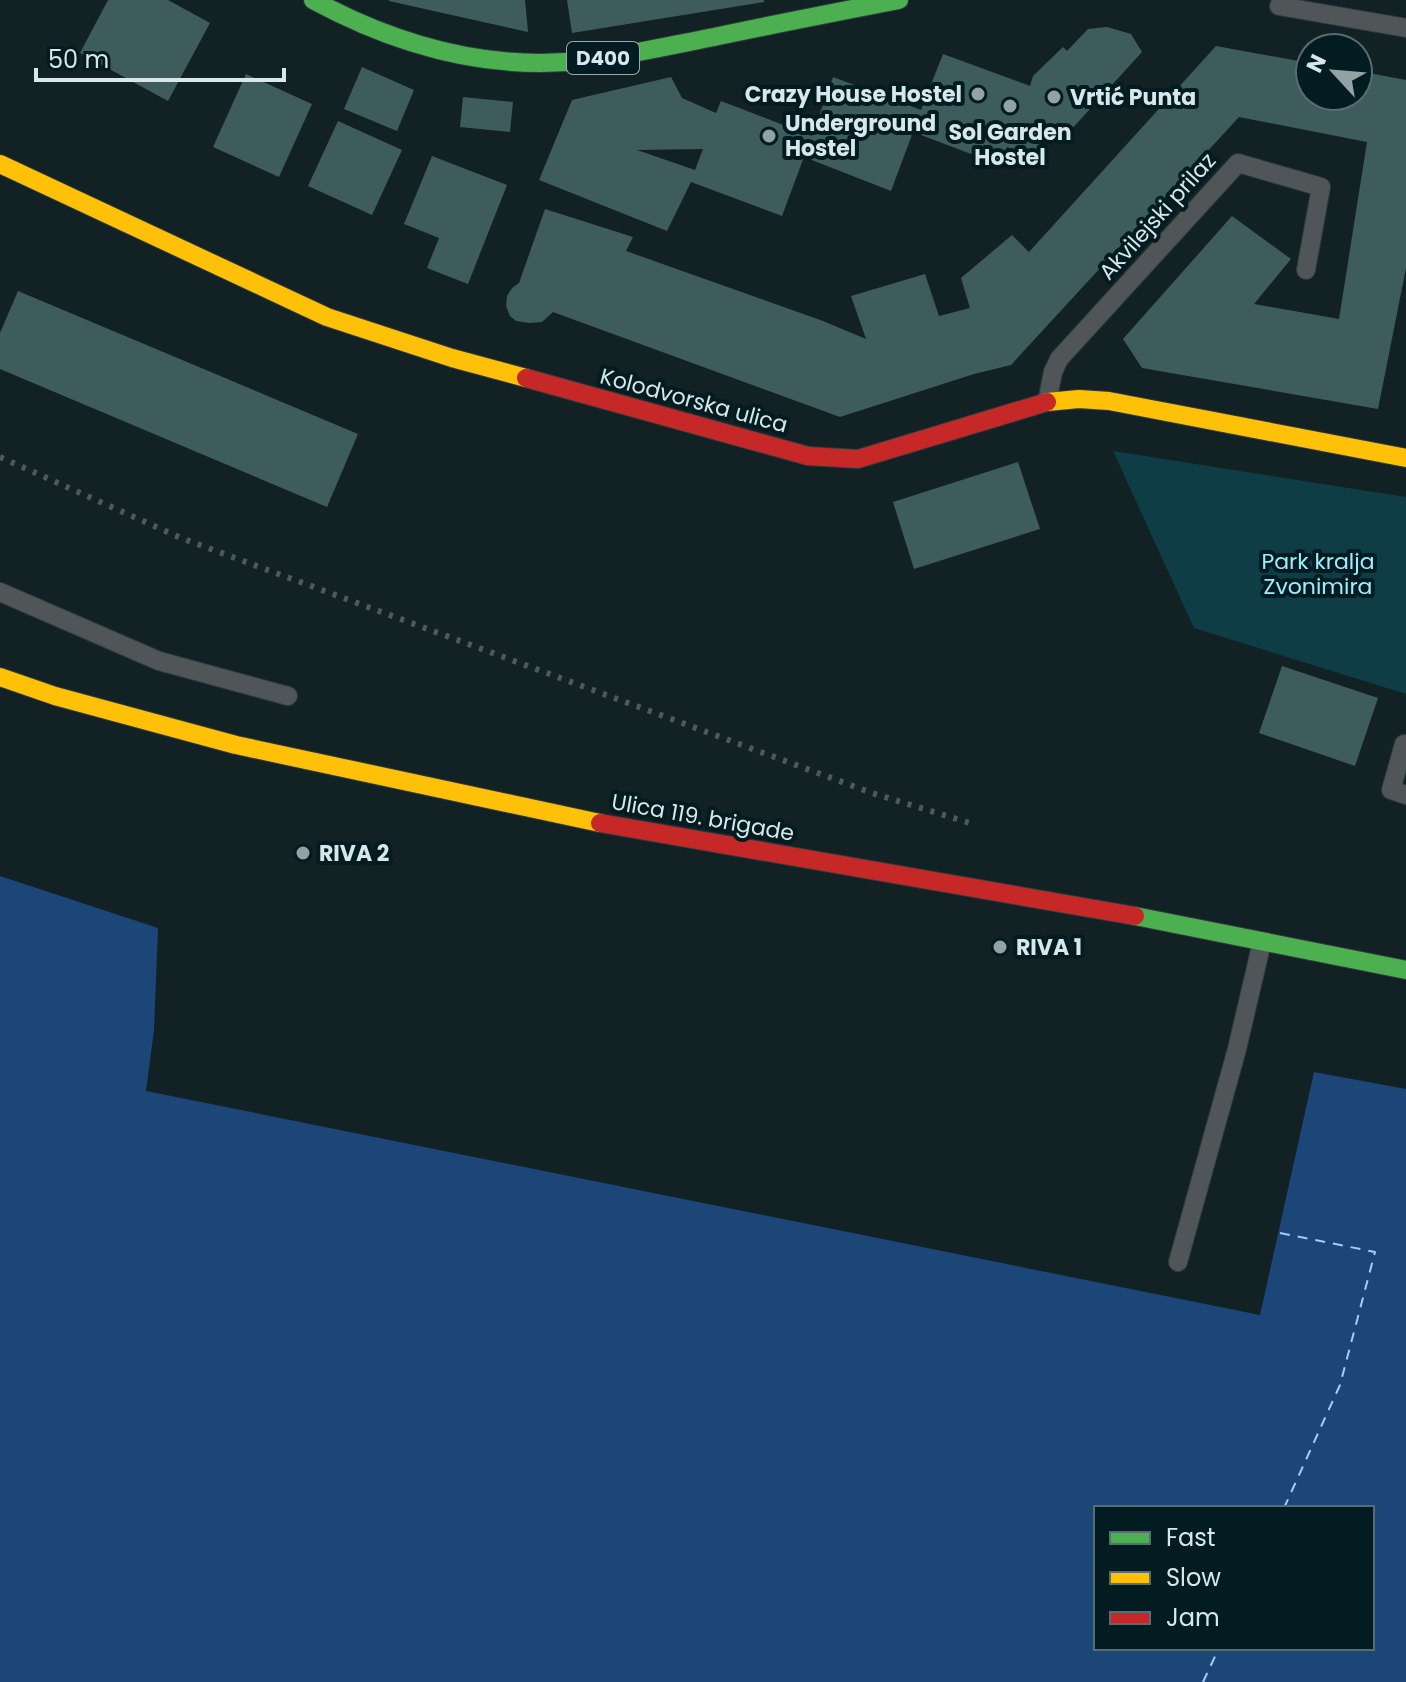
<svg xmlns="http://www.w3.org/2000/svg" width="1406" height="1682" font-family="Poppins,sans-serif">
	<rect width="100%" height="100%" fill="#122124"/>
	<!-- green -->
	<path fill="#0e3d46" d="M1113,451L1406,497V694L1194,628Z"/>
	<!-- water -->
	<path fill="#1c4678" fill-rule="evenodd" d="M0,876L158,928L154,1030L146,1091L1260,1315L1314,1072L1406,1089V1682H0ZM1096,1508H1372V1648H1096Z"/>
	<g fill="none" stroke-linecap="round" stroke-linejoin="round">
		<!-- ferry -->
		<g stroke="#a5cbfc" stroke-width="2" stroke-dasharray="10 8" stroke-linecap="butt">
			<path d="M1280,1233L1375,1252L1340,1385L1284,1508"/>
			<path d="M1203,1682L1219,1648"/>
		</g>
	</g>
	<!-- building -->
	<g fill="#3f5c5d" fill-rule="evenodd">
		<path d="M108,0H168L210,23L168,101L80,53Z"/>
		<path d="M389,0H525L528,32L389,1Z"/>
		<path d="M567,0H764V2L572,33Z"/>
		<path d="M1107,27L1131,34L1142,52L1058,144L1046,137L1034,157L1007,147L1000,165L913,132L891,191L804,157L782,216L691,182L667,231L539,180L572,100L671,77L682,98L716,113L721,101L812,136L833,77L921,110L943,54L1030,86L1033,76L1063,47L1067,51L1088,29ZM703,149L695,170L637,150Z"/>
		<path d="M1216,46L1310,63V96H1358V71L1406,80V268L1378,409L1142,368L1123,339L1232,216L1291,259L1254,304L1339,319L1367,142L1239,117L1011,365L974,374L840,417L553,312L542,322L529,323L516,321L510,316L506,306L507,296L512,288L519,283L545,209L633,237L626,251L823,321L866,339L851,296L925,274L939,316L970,308L961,278L1012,235L1029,252Z"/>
		<path d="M362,67L414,90L397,131L344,109Z"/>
		<path d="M246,74L312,104L279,177L213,147Z"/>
		<path d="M463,97L513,102L510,132L460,127Z"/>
		<path d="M338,121L402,150L372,215L308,186Z"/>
		<path d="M432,156L507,185L468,284L427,268L439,238L404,224Z"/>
		<path d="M18,291L358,434L327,507L0,369V333Z"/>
		<path d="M1018,462L1040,529L914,569L893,502Z"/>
		<path d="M1282,666L1378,698L1355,766L1259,733Z"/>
	</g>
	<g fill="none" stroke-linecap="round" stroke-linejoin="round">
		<!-- lane casing -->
		<g stroke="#2f3c3e" stroke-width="20">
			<g id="lane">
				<path d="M1279,6L1406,28"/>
				<path d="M1047,402L1053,372L1059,359L1238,163L1321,187L1306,270"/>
				<path d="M0,592L159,661L288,696"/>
				<path d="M1406,745L1404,744L1391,790L1406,795"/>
				<path d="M1178,1262L1237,1049L1262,942"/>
			</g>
		</g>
		<!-- fast casing -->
		<g stroke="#2f3c3e" stroke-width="20">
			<g id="fast">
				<path d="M313,0C398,46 491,72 588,60C630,55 672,45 714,37C775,24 837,12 899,0"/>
				<path d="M1135,916L1406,970"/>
			</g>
		</g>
		<!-- slow casing -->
		<g stroke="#2f3c3e" stroke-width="20">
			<g id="slow">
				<path d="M0,164L327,317L452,358L526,378"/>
				<path d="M1047,402L1079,399L1109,401L1406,458"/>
				<path d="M0,677L55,696L236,745L600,823"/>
			</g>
		</g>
		<!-- jam casing -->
		<g stroke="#2f3c3e" stroke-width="20">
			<g id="jam">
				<path d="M526,378L808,456L858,459L1047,402"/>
				<path d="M600,823L1135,916"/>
			</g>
		</g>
		<!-- lane -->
		<use href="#lane" stroke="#505658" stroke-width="18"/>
		<!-- fast -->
		<use href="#fast" stroke="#4caf50" stroke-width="18"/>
		<!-- slow -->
		<use href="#slow" stroke="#ffc107" stroke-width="18"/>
		<!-- jam -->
		<use href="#jam" stroke="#c62828" stroke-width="18"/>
		<!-- rail -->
		<path stroke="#51585b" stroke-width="6" stroke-dasharray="4 8" stroke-linecap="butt" d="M0,457L181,538L872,793L973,824"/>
	</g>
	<!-- markers -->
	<g fill="#93a2a5" stroke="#021c21" stroke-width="3">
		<circle cx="978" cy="94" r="8"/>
		<circle cx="1054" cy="97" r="8"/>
		<circle cx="1010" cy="106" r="8"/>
		<circle cx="769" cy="136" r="8"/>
		<circle cx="303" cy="853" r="8"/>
		<circle cx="1000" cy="947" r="8"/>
	</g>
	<g text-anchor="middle" stroke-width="8" stroke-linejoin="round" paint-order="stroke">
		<!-- shield labels -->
		<rect fill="#021c21" stroke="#98aaae" stroke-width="2" x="567" y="42" width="72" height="32" rx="6"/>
		<g font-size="20" font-weight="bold" fill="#d8e7eb">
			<text x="603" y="65">D400</text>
		</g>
		<!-- poi labels -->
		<g font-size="22" font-weight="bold" fill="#d8e7eb" stroke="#021c21" text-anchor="start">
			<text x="962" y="102" text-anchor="end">Crazy House Hostel</text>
			<text x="1070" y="105">Vrtić Punta</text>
			<text x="785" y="131">Underground<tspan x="785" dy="25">Hostel</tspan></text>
			<text x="1010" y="140" text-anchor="middle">Sol Garden<tspan x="1010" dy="25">Hostel</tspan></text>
			<text x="319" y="861">RIVA 2</text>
			<text x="1016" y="955">RIVA 1</text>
		</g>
		<!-- street labels -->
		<g font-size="22" fill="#d8e7eb" stroke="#021c21">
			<text transform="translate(1157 216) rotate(-48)" y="8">Akvilejski prilaz</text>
			<text transform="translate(694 400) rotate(15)" y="8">Kolodvorska ulica</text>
			<text transform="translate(703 817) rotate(10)" y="8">Ulica 119. brigade</text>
		</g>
		<!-- park labels -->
		<g font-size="22" fill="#9eecfd" stroke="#021c21">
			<text x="1318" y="569">Park kralja<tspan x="1318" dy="25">Zvonimira</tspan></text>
		</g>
	</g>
	<!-- legend -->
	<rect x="1094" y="1506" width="280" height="144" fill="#021c21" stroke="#586d72" stroke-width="2"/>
	<rect x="1110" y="1532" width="40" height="12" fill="#4caf50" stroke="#586d72" stroke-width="2"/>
	<text x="1166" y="1546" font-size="24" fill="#d8e7eb">Fast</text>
	<rect x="1110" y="1572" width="40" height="12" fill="#ffc107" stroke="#586d72" stroke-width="2"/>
	<text x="1166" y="1586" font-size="24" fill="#d8e7eb">Slow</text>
	<rect x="1110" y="1612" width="40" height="12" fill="#c62828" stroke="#586d72" stroke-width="2"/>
	<text x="1166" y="1626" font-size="24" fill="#d8e7eb">Jam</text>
	<!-- north arrow -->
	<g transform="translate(1334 72) rotate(296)"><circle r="38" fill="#021c21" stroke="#586d72" stroke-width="2"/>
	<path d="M0-6L14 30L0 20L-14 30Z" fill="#93a2a5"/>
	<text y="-12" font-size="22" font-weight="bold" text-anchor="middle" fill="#d8e7eb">N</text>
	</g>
	<!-- scale -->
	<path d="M36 68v12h248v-12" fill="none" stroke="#d8e7eb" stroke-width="4"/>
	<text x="48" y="68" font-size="24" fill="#d8e7eb" stroke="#021c21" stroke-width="6" paint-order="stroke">50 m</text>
</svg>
